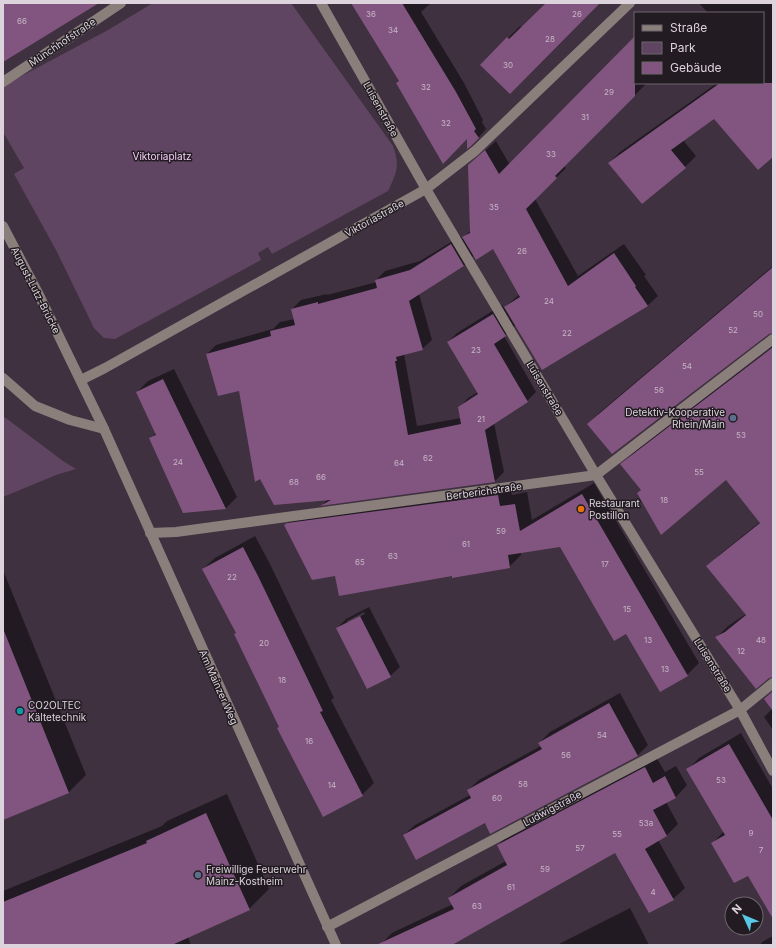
<svg xmlns="http://www.w3.org/2000/svg" width="776" height="948" font-family="Inter,sans-serif">
	<rect width="100%" height="100%" fill="#3f3140"/>
	<!-- green -->
	<g fill="#604562">
		<path d="M153,3H291L393,146C400,166 397,172 388,191L272,254L268,247L258,253L261,260L115,339L104,338L94,328L56,250L14,174L24,168L3,132V86L108,30Z"/>
		<path d="M3,416L63,461L76,469L56,475L3,497Z"/>
	</g>
	<!-- shadow -->
	<g fill="#0007" fill-rule="evenodd">
		<path d="M352,3H431L421,12L464,83L483,120L482,122L486,129L478,138L468,137L397,83L400,80Z"/>
		<path d="M547,3H599L481,65L520,26L522,28Z"/>
		<path d="M699,3H773V156L714,117L683,140L696,156L685,167L609,163L620,152L717,83H763V13H708Z"/>
		<path d="M635,37V83H647L564,166L566,168L535,199L578,276L624,244L646,275L644,276L658,296L648,305L542,369L516,325L504,336L536,392L527,401L494,423L504,472L495,481L323,504L328,499L240,390L207,354L216,345L273,329L280,322L295,319L292,309L301,300L327,294V295L377,282L376,280L385,271L420,261L461,236L462,239L471,230L469,165L496,141L510,165ZM494,247L520,294L504,308L502,305L457,333L448,342L478,392L468,398L459,408L461,418L417,426L404,354L422,349L432,340L419,294L464,266L474,255Z"/>
		<path d="M773,266V332L769,333L588,424L599,413Z"/>
		<path d="M773,346V676L717,637L728,626L746,614L708,567L719,555L760,522L726,479L642,489L622,464L633,453Z"/>
		<path d="M174,369L237,497L226,508L184,512L151,439L156,433L137,392L148,381Z"/>
		<path d="M509,483L512,495L527,492L532,520L594,483L699,663L687,675L627,633L560,546L521,552V555L509,567L453,575H336L285,525L297,513Z"/>
		<path d="M255,536L270,564L334,698L331,700L374,783L362,795L280,727L237,632L203,569L215,558Z"/>
		<path d="M3,570L86,775L69,792L3,819Z"/>
		<path d="M369,607L400,667L390,676L337,628L346,619ZM364,612L365,614L347,623V621Z"/>
		<path d="M773,691V730L764,717L773,708Z"/>
		<path d="M620,693L648,745L638,755L491,832L485,822L404,835L415,825L470,795L468,790L479,780L541,746L539,743L550,732Z"/>
		<path d="M741,733L773,789V917L749,874L713,843L724,831L688,769L699,758Z"/>
		<path d="M656,757L665,772L676,766L687,785L676,797L666,802L678,824L667,835L658,840L685,888L673,899L616,852L451,945H380L392,933L453,904L449,898L461,886L506,861L498,845L509,834Z"/>
		<path d="M227,794L269,889L249,909L188,937L191,945H3V891L162,826L167,821Z"/>
		<path d="M630,908L649,945H557Z"/>
		<path d="M773,936V945H760L762,942Z"/>
	</g>
	<!-- building -->
	<g fill="#825581">
		<path d="M3,3H99L3,62Z"/>
		<path d="M351,3H402L456,92L476,129L474,131L479,138L471,146L467,149V139L443,164L396,83L399,81Z"/>
		<path d="M546,3H600L510,94L480,65L507,37L509,39Z"/>
		<path d="M635,36V96L555,176L557,178L526,209L568,286L614,253L636,286L635,287L648,306L542,370L504,307L520,297L493,249L476,260L462,237L470,233L468,165L485,150L499,174Z"/>
		<path d="M720,83H773V157L758,170L714,119L671,150L686,168L642,204L608,163Z"/>
		<path d="M451,244L464,266L409,301L423,350L396,357L397,361H395L408,435L461,424L458,407L478,394L447,342L493,314L506,336L494,344L528,402L485,430L495,482L320,506L331,500L274,505L260,479L255,482L239,391L218,396L206,354L271,336L270,331L295,325L291,309L318,302V304L377,288L375,280L410,270Z"/>
		<path d="M773,267V333L769,334L612,454L587,424Z"/>
		<path d="M773,347V677L769,678L756,689L715,637L725,632L746,615L706,566L760,523L726,480L661,535L637,493L641,490L620,464Z"/>
		<path d="M163,379L226,509L183,513L149,438L156,435L136,392Z"/>
		<path d="M582,494L688,676L660,692L626,634L614,641L560,547L508,555L510,568L452,578V576L339,596L335,576L312,580L284,525L287,523L498,495L500,506L515,504L520,531Z"/>
		<path d="M243,547L258,576L323,711L320,712L363,796L323,817L277,728L279,727L234,634L236,633L202,569Z"/>
		<path d="M360,616L391,677L367,689L336,628Z"/>
		<path d="M3,631H4L69,793L3,820Z"/>
		<path d="M773,691V711L764,699Z"/>
		<path d="M609,703L638,756L490,834L485,823L416,860L403,835L471,798L467,790L542,749L538,743Z"/>
		<path d="M729,744L773,820V919L748,876L734,883L711,843L725,835L686,769Z"/>
		<path d="M645,767L653,783L665,776L676,798L653,810L667,836L645,849L674,900L649,913L615,853L452,945H376L454,909L448,898L507,865L497,845Z"/>
		<path d="M206,813L250,910L172,945H3V902L147,843L146,841Z"/>
	</g>
	<g fill="none" stroke-linecap="round" stroke-linejoin="round">
		<!-- minor -->
		<g stroke="#8a7f7b" stroke-width="10">
			<path d="M321,3L426,189L596,475L740,710L773,771"/>
			<path d="M3,82L121,3"/>
			<path d="M3,226L38,293L104,429L336,945"/>
			<path d="M3,378L35,406L70,420L104,429"/>
			<path d="M81,380L105,368L426,189L475,151L630,3"/>
			<path d="M150,533L176,532L596,475L773,339"/>
			<path d="M327,927L740,710L773,683"/>
		</g>
	</g>
	<!-- markers -->
	<g fill="#5c6f8a" stroke="#221c22" stroke-width="1.5">
		<circle cx="733" cy="418" r="4"/>
		<circle cx="198" cy="875" r="4"/>
	</g>
	<circle fill="#e8710a" stroke="#221c22" stroke-width="1.5" cx="581" cy="509" r="4"/>
	<circle fill="#0f9aa8" stroke="#221c22" stroke-width="1.5" cx="20" cy="711" r="4"/>
	<g text-anchor="middle" stroke-width="3" stroke-linejoin="round" paint-order="stroke">
		<!-- number labels -->
		<g font-size="8" fill="#c6b4c5">
			<text x="371" y="17">36</text>
			<text x="577" y="17">26</text>
			<text x="22" y="24">66</text>
			<text x="393" y="33">34</text>
			<text x="550" y="42">28</text>
			<text x="508" y="68">30</text>
			<text x="426" y="90">32</text>
			<text x="609" y="95">29</text>
			<text x="585" y="120">31</text>
			<text x="446" y="126">32</text>
			<text x="551" y="157">33</text>
			<text x="494" y="210">35</text>
			<text x="522" y="254">26</text>
			<text x="549" y="304">24</text>
			<text x="758" y="317">50</text>
			<text x="733" y="333">52</text>
			<text x="567" y="336">22</text>
			<text x="476" y="353">23</text>
			<text x="687" y="369">54</text>
			<text x="659" y="393">56</text>
			<text x="481" y="422">21</text>
			<text x="741" y="438">53</text>
			<text x="428" y="461">62</text>
			<text x="178" y="465">24</text>
			<text x="399" y="466">64</text>
			<text x="699" y="475">55</text>
			<text x="321" y="480">66</text>
			<text x="294" y="485">68</text>
			<text x="664" y="503">18</text>
			<text x="501" y="534">59</text>
			<text x="466" y="547">61</text>
			<text x="393" y="559">63</text>
			<text x="360" y="565">65</text>
			<text x="605" y="567">17</text>
			<text x="232" y="580">22</text>
			<text x="627" y="612">15</text>
			<text x="648" y="643">13</text>
			<text x="761" y="643">48</text>
			<text x="264" y="646">20</text>
			<text x="741" y="654">12</text>
			<text x="665" y="672">13</text>
			<text x="282" y="683">18</text>
			<text x="602" y="738">54</text>
			<text x="309" y="744">16</text>
			<text x="566" y="758">56</text>
			<text x="721" y="783">53</text>
			<text x="523" y="787">58</text>
			<text x="332" y="788">14</text>
			<text x="497" y="801">60</text>
			<text x="646" y="826">53a</text>
			<text x="751" y="836">9</text>
			<text x="617" y="837">55</text>
			<text x="580" y="851">57</text>
			<text x="761" y="853">7</text>
			<text x="545" y="872">59</text>
			<text x="511" y="890">61</text>
			<text x="653" y="895">4</text>
			<text x="477" y="909">63</text>
		</g>
		<!-- street labels -->
		<g font-size="10" fill="#dcd3dc" stroke="#221c22">
			<text transform="translate(62 42) rotate(-34)" y="4">Münchhofstraße</text>
			<text transform="translate(381 109) rotate(61)" y="4">Luisenstraße</text>
			<text transform="translate(374 218) rotate(-29)" y="4">Viktoriastraße</text>
			<text transform="translate(36 290) rotate(63)" y="4">August-Lutz-Brücke</text>
			<text transform="translate(545 388) rotate(59)" y="4">Luisenstraße</text>
			<text transform="translate(484 491) rotate(-8)" y="4">Berberichstraße</text>
			<text transform="translate(713 665) rotate(58)" y="4">Luisenstraße</text>
			<text transform="translate(219 687) rotate(66)" y="4">Am Mainzer Weg</text>
			<text transform="translate(552 808) rotate(-28)" y="4">Ludwigstraße</text>
		</g>
		<!-- park labels -->
		<g font-size="10" fill="#f6cff9" stroke="#221c22">
			<text x="162" y="160">Viktoriaplatz</text>
		</g>
		<!-- poi labels -->
		<g font-size="10" fill="#dcd3dc" stroke="#221c22" text-anchor="start">
			<text x="725" y="416" text-anchor="end">Detektiv-Kooperative<tspan x="725" dy="12">Rhein/Main</tspan></text>
			<text x="589" y="507">Restaurant<tspan x="589" dy="12">Postillon</tspan></text>
			<text x="28" y="709">CO2OLTEC<tspan x="28" dy="12">Kältetechnik</tspan></text>
			<text x="206" y="873">Freiwillige Feuerwehr<tspan x="206" dy="12">Mainz-Kostheim</tspan></text>
		</g>
	</g>
	<!-- border -->
	<rect width="776" height="948" fill="none" stroke="#dcd3dc" stroke-width="8"/>
	<!-- legend -->
	<rect x="634" y="12" width="130" height="72" fill="#221c22" stroke="#6c656c"/>
	<rect x="642" y="25" width="20" height="6" fill="#8a7f7b" stroke="#6c656c"/>
	<text x="670" y="32" font-size="12" fill="#dcd3dc">Straße</text>
	<rect x="642" y="42" width="20" height="12" fill="#604562" stroke="#6c656c"/>
	<text x="670" y="52" font-size="12" fill="#dcd3dc">Park</text>
	<rect x="642" y="62" width="20" height="12" fill="#825581" stroke="#6c656c"/>
	<text x="670" y="72" font-size="12" fill="#dcd3dc">Gebäude</text>
	<!-- north arrow -->
	<g transform="translate(744 916) rotate(314)"><circle r="19" fill="#221c22" stroke="#6c656c"/>
	<path d="M0-3L7 15L0 10L-7 15Z" fill="#59c8e5"/>
	<text y="-6" font-size="11" font-weight="bold" text-anchor="middle" fill="#dcd3dc">N</text>
	</g>
</svg>
